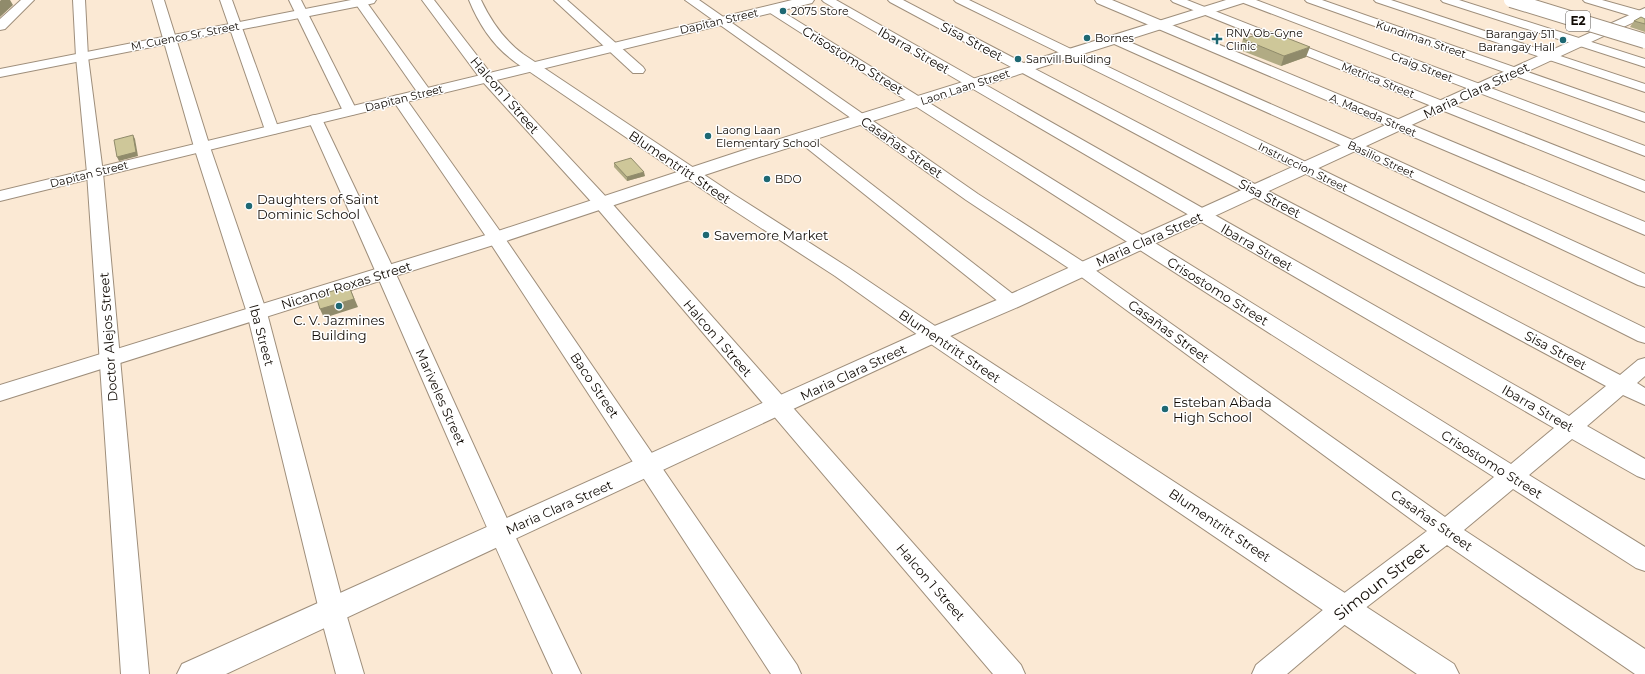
<svg xmlns="http://www.w3.org/2000/svg" width="1645" height="674" font-family="Montserrat,sans-serif">
	<rect width="100%" height="100%" fill="#fbe9d4"/>
	<g fill="none" stroke-linecap="round" stroke-linejoin="round">
		<!-- minor casing -->
		<g stroke="#9e8e7b" stroke-width="2">
			<g id="minor">
				<path d="M73,0H85L88,57L103,173L149,674H121L87,173L76,57Z"/>
				<path d="M152,0H164L210,147L267,313L345,610L364,674H336L319,610L247,313L194,147Z"/>
				<path d="M220,0H232L279,130L277,133L272,134L267,133L265,130Z"/>
				<path d="M289,0H301L357,111L355,114L350,115L345,114L343,111Z"/>
				<path d="M353,0H365L432,93L430,96L425,97L420,96Z"/>
				<path d="M422,0H434L492,75L608,199L1021,665L1025,674H993L596,207L482,81Z"/>
				<path d="M554,0H567L643,67L645,70L643,73H633Z"/>
				<path d="M685,0H699L978,194L1088,265L1445,517L1494,477L767,11L765,9L767,7H775L1511,464L1554,428L824,2L822,0H836L1569,416L1606,386L890,2L888,0H903L1620,375L1638,360L1645,358V376L1637,383L1645,388V405L1623,395L1587,426L1645,459V479L1637,476L1572,439L1529,475L1645,547V571L1636,568L1513,489L1464,530L1645,649V674H1635L1447,545L1355,616L1287,674H1252L1256,665L1335,600L1427,531L1076,273L966,200Z"/>
				<path d="M954,0H969L1312,165L1645,328V343L1638,341L1300,171L956,2Z"/>
				<path d="M1171,0H1187L1645,181V192L1173,2Z"/>
				<path d="M1239,0H1256L1645,146V156L1241,2Z"/>
				<path d="M1305,0H1322L1645,113V122L1307,2Z"/>
				<path d="M1374,0H1391L1645,84V92L1376,2Z"/>
				<path d="M1441,0H1459L1645,59V67L1443,2Z"/>
				<path d="M1583,0H1602L1645,12V20L1585,2Z"/>
				<path d="M1116,36L1359,143L1645,274V287L1638,285L1349,149L1112,43L1110,40L1112,37Z"/>
				<path d="M399,95L404,96L502,234L797,665L801,674H771L487,238L392,99L394,96Z"/>
				<path d="M315,115L320,116L322,119L395,272L514,534L581,674H553C468,490 391,303 308,119L310,116Z"/>
				<path d="M803,134L808,135L1018,298L1021,302L1018,306L1011,308L1004,306L798,141L796,138L798,135Z"/>
			</g>
		</g>
		<!-- tertiary casing -->
		<g stroke="#9e8e7b" stroke-width="2">
			<g id="tertiary">
				<path d="M351,0H376L374,3L370,4L0,77V69Z"/>
				<path d="M792,0H814L812,3L808,4L0,201V191Z"/>
				<path d="M1226,0H1245L1243,3L753,159L503,242L0,401V385L489,234L741,151Z"/>
				<path d="M1645,8V17L1018,307L941,340L226,674H177L182,664L925,330L1004,297Z"/>
			</g>
		</g>
		<!-- secondary casing -->
		<g stroke="#9e8e7b" stroke-width="2">
			<g id="secondary">
				<path d="M21,0H34L5,29L0,30V19Z"/>
				<path d="M469,0H481C491,21 504,40 523,54L733,194L849,268L941,330L1454,664L1459,674H1417L925,340L835,276L721,202L536,76C528,70 518,65 510,58C491,43 478,22 469,0Z"/>
				<path d="M1095,0H1112L1645,222V235L1097,3Z"/>
			</g>
		</g>
		<!-- minor -->
		<use href="#minor" fill="#fff" fill-rule="evenodd"/>
		<!-- tertiary -->
		<use href="#tertiary" fill="#fff" fill-rule="evenodd"/>
		<!-- secondary -->
		<use href="#secondary" fill="#fff" fill-rule="evenodd"/>
		<!-- motorway-bridge casing -->
		<g stroke="#9e8e7b" stroke-width="16" stroke-linecap="butt">
			<path id="motorway-bridge" d="M1511,0L1645,41"/>
		</g>
		<!-- motorway-bridge -->
		<use href="#motorway-bridge" stroke="#fff" stroke-width="14"/>
	</g>
	<!-- wall -->
	<g fill="#b1ab84">
		<path d="M1645,19V32L1630,27L1634,21Z"/>
		<path d="M1243,39L1306,57L1281,66L1240,50Z"/>
		<path d="M614,163L645,176L627,181L614,167Z"/>
	</g>
	<!-- shaded-wall -->
	<g fill="#908b6b">
		<path d="M1,0H10L13,5L0,17V1Z"/>
		<path d="M1310,47L1306,57L1281,66L1284,56Z"/>
		<path d="M133,135L135,139L138,156L119,161L117,157Z"/>
		<path d="M644,172L645,176L627,181V177Z"/>
		<path d="M349,286L358,307L324,318L320,309Z"/>
	</g>
	<!-- building -->
	<g fill="#cec799" stroke="#908b6b">
		<path d="M1641,17L1645,19V24L1634,21Z"/>
		<path d="M1269,31L1310,47L1284,56L1243,39Z"/>
		<path d="M133,135L136,152L117,157L114,140Z"/>
		<path d="M631,158L644,172L627,177L614,163Z"/>
		<path d="M349,286L354,299L320,309L316,296Z"/>
	</g>
	<!-- markers -->
	<g fill="#1e6873" stroke="#fff" stroke-width="1.5">
		<circle cx="783" cy="11" r="4"/>
		<circle cx="1087" cy="38" r="4"/>
		<path d="M1215 33h4v4h4v4h-4v4h-4v-4h-4v-4h4z"/>
		<circle cx="1563" cy="40" r="4"/>
		<circle cx="1018" cy="59" r="4"/>
		<circle cx="708" cy="136" r="4"/>
		<circle cx="767" cy="179" r="4"/>
		<circle cx="249" cy="206" r="4"/>
		<circle cx="706" cy="235" r="4"/>
		<circle cx="339" cy="306" r="4"/>
		<circle cx="1165" cy="409" r="4"/>
	</g>
	<g text-anchor="middle" stroke-width="3" stroke-linejoin="round" paint-order="stroke">
		<!-- far-poi labels -->
		<g font-size="11" fill="#120c06" stroke="#fff" text-anchor="start">
			<text x="791" y="15">2075 Store</text>
			<text x="1226" y="37">RNV Ob-Gyne<tspan x="1226" dy="13">Clinic</tspan></text>
			<text x="1555" y="38" text-anchor="end">Barangay 511<tspan x="1555" dy="13">Barangay Hall</tspan></text>
			<text x="1095" y="42">Bornes</text>
			<text x="1026" y="63">Sanvill Building</text>
			<text x="716" y="134">Laong Laan<tspan x="716" dy="13">Elementary School</tspan></text>
			<text x="775" y="183">BDO</text>
		</g>
		<!-- far-street labels -->
		<g font-size="11" fill="#120c06" stroke="#fff">
			<text transform="translate(719 21) rotate(-13)" y="4">Dapitan Street</text>
			<text transform="translate(185 36) rotate(-11)" y="4">M. Cuenco Sr. Street</text>
			<text transform="translate(1421 39) rotate(19)" y="4">Kundiman Street</text>
			<text transform="translate(1422 67) rotate(21)" y="4">Craig Street</text>
			<text transform="translate(1378 80) rotate(22)" y="4">Metrica Street</text>
			<text transform="translate(965 87) rotate(-18)" y="4">Laon Laan Street</text>
			<text transform="translate(404 98) rotate(-14)" y="4">Dapitan Street</text>
			<text transform="translate(1373 115) rotate(23)" y="4">A. Maceda Street</text>
			<text transform="translate(1381 159) rotate(25)" y="4">Basilio Street</text>
			<text transform="translate(1303 167) rotate(26)" y="4">Instruccion Street</text>
			<text transform="translate(89 174) rotate(-14)" y="4">Dapitan Street</text>
		</g>
		<!-- shield labels -->
		<rect fill="#fff" stroke="#595551" stroke-width="1" x="1566" y="11" width="24" height="20" rx="3"/>
		<g font-size="12" font-weight="bold" fill="#120c06">
			<text x="1578" y="25">E2</text>
		</g>
		<!-- street labels -->
		<g font-size="13" fill="#120c06" stroke="#fff">
			<text transform="translate(972 41) rotate(28)" y="5">Sisa Street</text>
			<text transform="translate(914 50) rotate(30)" y="5">Ibarra Street</text>
			<text transform="translate(853 60) rotate(32)" y="5">Crisostomo Street</text>
			<text transform="translate(1476 90) rotate(-25)" y="5">Maria Clara Street</text>
			<text transform="translate(505 95) rotate(49)" y="5">Halcon 1 Street</text>
			<text transform="translate(902 147) rotate(35)" y="5">Casañas Street</text>
			<text transform="translate(680 167) rotate(34)" y="5">Blumentritt Street</text>
			<text transform="translate(1270 198) rotate(28)" y="5">Sisa Street</text>
			<text transform="translate(1149 239) rotate(-24)" y="5">Maria Clara Street</text>
			<text transform="translate(1257 247) rotate(30)" y="5">Ibarra Street</text>
			<text transform="translate(346 285) rotate(-17)" y="5">Nicanor Roxas Street</text>
			<text transform="translate(1218 291) rotate(32)" y="5">Crisostomo Street</text>
			<text transform="translate(1169 331) rotate(36)" y="5">Casañas Street</text>
			<text transform="translate(262 335) rotate(75)" y="5">Iba Street</text>
			<text transform="translate(108 337) rotate(-94)" y="5">Doctor Alejos Street</text>
			<text transform="translate(718 338) rotate(49)" y="5">Halcon 1 Street</text>
			<text transform="translate(950 346) rotate(34)" y="5">Blumentritt Street</text>
			<text transform="translate(1556 350) rotate(28)" y="5">Sisa Street</text>
			<text transform="translate(853 372) rotate(-25)" y="5">Maria Clara Street</text>
			<text transform="translate(595 385) rotate(56)" y="5">Baco Street</text>
			<text transform="translate(441 397) rotate(66)" y="5">Mariveles Street</text>
			<text transform="translate(1538 408) rotate(30)" y="5">Ibarra Street</text>
			<text transform="translate(1492 464) rotate(32)" y="5">Crisostomo Street</text>
			<text transform="translate(559 507) rotate(-24)" y="5">Maria Clara Street</text>
			<text transform="translate(1432 520) rotate(35)" y="5">Casañas Street</text>
			<text transform="translate(1220 525) rotate(34)" y="5">Blumentritt Street</text>
			<text transform="translate(931 582) rotate(49)" y="5">Halcon 1 Street</text>
		</g>
		<!-- poi labels -->
		<g font-size="13" fill="#120c06" stroke="#fff" text-anchor="start">
			<text x="257" y="204">Daughters of Saint<tspan x="257" dy="15">Dominic School</tspan></text>
			<text x="714" y="240">Savemore Market</text>
			<text x="339" y="325" text-anchor="middle">C. V. Jazmines<tspan x="339" dy="15">Building</tspan></text>
			<text x="1173" y="407">Esteban Abada<tspan x="1173" dy="15">High School</tspan></text>
		</g>
		<!-- near-street labels -->
		<g font-size="16" fill="#120c06" stroke="#fff">
			<text transform="translate(1381 581) rotate(-38)" y="6">Simoun Street</text>
		</g>
	</g>
</svg>
